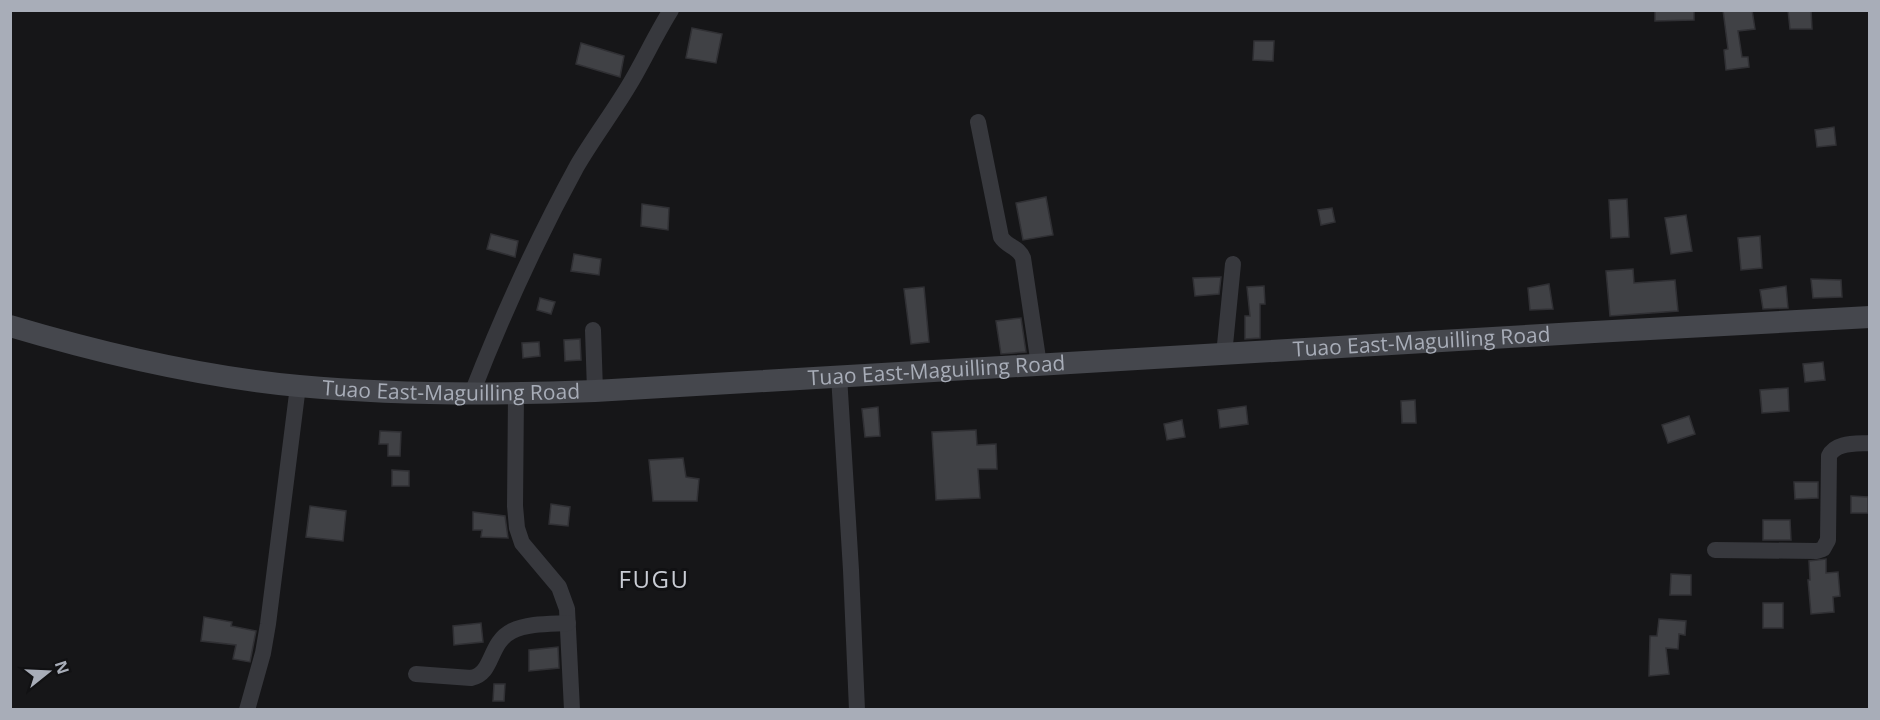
<svg xmlns="http://www.w3.org/2000/svg" width="1880" height="720" font-family="'Open Sans',sans-serif">
	<rect width="100%" height="100%" fill="#161618"/>
	<!-- building -->
	<g fill="#404145" stroke="#303034" stroke-width="1.5">
		<path d="M1655,10H1694V20L1655,21Z"/>
		<path d="M1723,10H1752L1755,29L1738,31L1742,57H1748L1749,67L1726,70L1724,50L1728,49Z"/>
		<path d="M1788,10H1811L1812,29H1790Z"/>
		<path d="M692,28L722,34L716,63L686,58Z"/>
		<path d="M1254,41H1274L1273,61L1253,60Z"/>
		<path d="M581,43L624,56L620,77L576,64Z"/>
		<path d="M1834,127L1836,145L1817,147L1815,130Z"/>
		<path d="M1046,197L1053,235L1023,240L1016,203Z"/>
		<path d="M1627,199L1629,237L1611,238L1609,200Z"/>
		<path d="M642,204L669,208L668,230L641,226Z"/>
		<path d="M1332,208L1335,222L1321,225L1318,210Z"/>
		<path d="M1686,215L1692,251L1671,254L1665,218Z"/>
		<path d="M491,234L518,241L515,257L487,249Z"/>
		<path d="M1760,236L1762,268L1741,270L1738,238Z"/>
		<path d="M574,254L601,259L599,275L571,271Z"/>
		<path d="M1633,269L1634,283L1675,280L1678,311L1610,316L1606,271Z"/>
		<path d="M1221,277L1219,294L1195,296L1193,278Z"/>
		<path d="M1811,279L1841,280L1842,297L1813,298Z"/>
		<path d="M1549,284L1553,309L1530,310L1528,288Z"/>
		<path d="M1264,286L1265,304H1260V338L1245,339V316H1250L1247,287Z"/>
		<path d="M1786,286L1788,308L1763,309L1760,290Z"/>
		<path d="M924,287L929,342L911,344L904,289Z"/>
		<path d="M540,298L555,302L551,314L537,310Z"/>
		<path d="M1021,318L1026,352L1001,354L996,321Z"/>
		<path d="M580,339L581,360L565,361L564,340Z"/>
		<path d="M539,342L540,356L523,358L522,343Z"/>
		<path d="M1823,362L1825,380L1805,382L1803,364Z"/>
		<path d="M1788,388L1789,411L1762,413L1760,390Z"/>
		<path d="M1415,400L1416,423H1402L1401,401Z"/>
		<path d="M1246,406L1248,424L1220,428L1218,410Z"/>
		<path d="M878,407L880,436L865,437L862,409Z"/>
		<path d="M1689,416L1695,434L1668,443L1662,425Z"/>
		<path d="M1182,420L1185,437L1167,440L1164,424Z"/>
		<path d="M976,430L977,445L996,444L997,469H978L980,498L936,500L932,432Z"/>
		<path d="M380,431L401,432L400,456H388V444H379Z"/>
		<path d="M683,458L686,477L699,479L697,501H653L649,460Z"/>
		<path d="M392,470L409,471V486H392Z"/>
		<path d="M1794,482H1818V498L1795,499Z"/>
		<path d="M1851,496L1868,497V513H1851Z"/>
		<path d="M551,504L570,507L568,526L549,524Z"/>
		<path d="M310,506L346,511L343,541L306,537Z"/>
		<path d="M473,512L505,516L508,538L481,537L482,530H473Z"/>
		<path d="M1763,520H1790L1791,540H1763Z"/>
		<path d="M1826,559V573L1838,572L1840,596L1833,597L1834,612L1811,614L1808,580H1810L1809,561Z"/>
		<path d="M1671,574L1691,575V595H1670Z"/>
		<rect x="1763" y="603" width="20" height="25"/>
		<path d="M204,617L232,622L231,626L256,631L250,662L233,659L236,645L201,641Z"/>
		<path d="M1659,619L1686,621L1685,635L1679,634L1678,649L1666,648L1669,674L1649,676L1650,636H1657Z"/>
		<path d="M481,623L483,642L454,645L453,626Z"/>
		<path d="M558,647L559,668L529,671V650Z"/>
		<path d="M494,684H505L504,701H493Z"/>
	</g>
	<g fill="none" stroke-linecap="round" stroke-linejoin="round">
		<!-- minor -->
		<g stroke="#37383d" stroke-width="16">
			<path d="M978,122L1001,237C1007,247 1019,247 1023,258L1039,365"/>
			<path d="M593,330L595,391"/>
			<path d="M1224,355L1233,264"/>
			<path d="M839,376L851,570L857,710"/>
			<path d="M472,393C502,316 537,239 577,166C594,137 614,111 631,82C645,58 656,34 671,10"/>
			<path d="M516,394L515,506L517,528L522,543L559,587L567,609L572,710"/>
			<path d="M1715,550L1817,551L1823,549L1828,540L1829,456C1835,442 1856,444 1870,443"/>
			<path d="M416,674L471,678C494,674 488,643 512,631C528,623 551,624 568,623"/>
			<path d="M247,710L263,653L268,624L298,386"/>
		</g>
		<!-- secondary -->
		<path stroke="#45474d" stroke-width="22" id="s1" d="M10,326C104,354 202,377 299,386C397,395 496,395 595,391L1594,332L1870,317"/>
	</g>
	<g text-anchor="middle" stroke-width="6" stroke-linejoin="round" paint-order="stroke">
		<!-- street labels -->
		<g font-size="21" fill="#a8adb8" stroke="#111113">
			<text dy="7" stroke="none"><textPath href="#s1" startOffset="1420">Tuao East-Maguilling Road</textPath></text>
			<text dy="7" stroke="none"><textPath href="#s1" startOffset="934">Tuao East-Maguilling Road</textPath></text>
			<text dy="7" stroke="none"><textPath href="#s1" startOffset="448">Tuao East-Maguilling Road</textPath></text>
		</g>
		<!-- quarter labels -->
		<g font-size="24" letter-spacing="1.5" fill="#c9ccd4" stroke="#111113">
			<text x="654" y="588">FUGU</text>
		</g>
	</g>
	<!-- border -->
	<rect width="1880" height="720" fill="none" stroke="#a8adb8" stroke-width="24"/>
	<!-- north arrow -->
	<g transform="translate(48 672) rotate(72)" stroke="#111113" stroke-width="4.5" paint-order="stroke">
	<path d="M0-4.5L10 22L0 15L-10 22Z" fill="#a8adb8"/>
	<text y="-9" font-size="16" font-weight="bold" text-anchor="middle" fill="#a8adb8">N</text>
	</g>
</svg>
